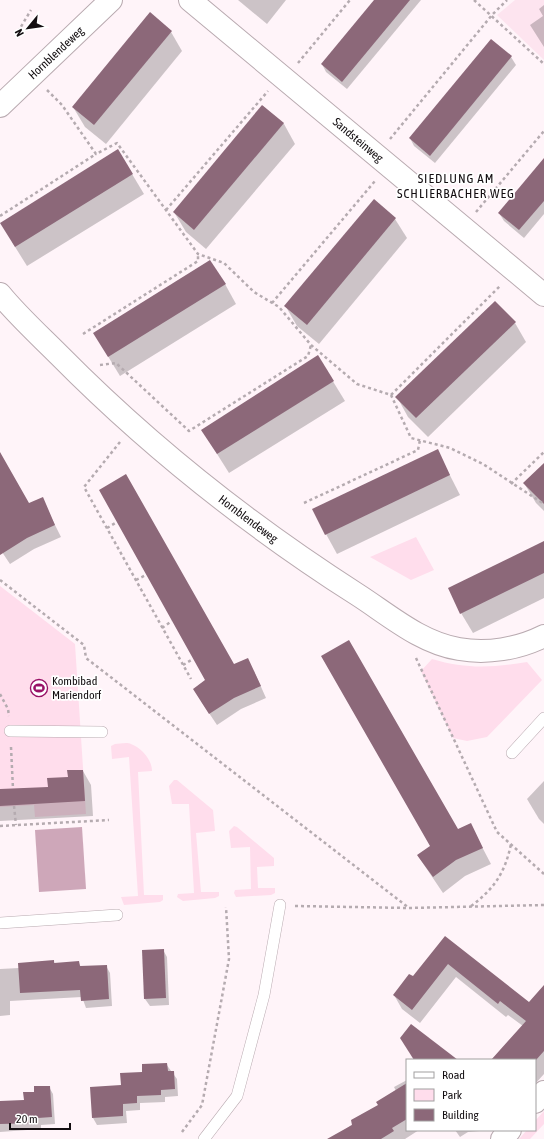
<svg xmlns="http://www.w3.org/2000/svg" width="544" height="1139" font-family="'Asap Condensed',sans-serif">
	<rect width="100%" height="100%" fill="#fff4f9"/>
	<!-- built -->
	<path fill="#fde4ef" d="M515,0H544V60L497,15Z"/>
	<!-- green -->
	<g fill="#ffddec">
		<path d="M416,537L434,570L411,580L370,557Z"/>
		<path d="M0,586L75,644L86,814L35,817L34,805L0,807Z"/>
		<path d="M432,659C465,669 492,668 527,662L542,680L487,737L467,741L453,738L421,671Z"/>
		<path d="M115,744C119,744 127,742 131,744C142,748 152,760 152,771L138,772L144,895H163V900L160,902L124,905L121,897L138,896L129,757L112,759L111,746Z"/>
		<path d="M174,780H177L213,810L215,831L196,833L201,892H219V896L215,898L183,901L177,897L178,894L194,893L189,804H172L169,786Z"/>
		<path d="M234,826L237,827L274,858V866L257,867L258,888H275V893L271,895L236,897L234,893L235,890L251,889L250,847L231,848L229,831Z"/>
		<path d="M544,1111V1124L530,1139H519L527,1130H535V1121Z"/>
	</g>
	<!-- forest -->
	<path fill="#cea7b9" d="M82,827L86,889L39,892L35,830Z"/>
	<!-- shadow -->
	<g fill="#0003">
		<path d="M238,0H286L267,24Z"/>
		<path d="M376,0H421L347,89L326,72L322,64Z"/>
		<path d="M544,5V47L530,25L543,16L539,9Z"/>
		<path d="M171,32L182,51L106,144L85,127L73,107Z"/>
		<path d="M491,40L511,57L516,65L435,163L414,146L410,138Z"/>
		<path d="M263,106L284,124L295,144L206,249L186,232L174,212Z"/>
		<path d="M544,159V214L524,238L504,221L499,213Z"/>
		<path d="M132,174L144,194L27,266L12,242Z"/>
		<path d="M374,201L395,219L407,238L319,344L297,326L286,307Z"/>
		<path d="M225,284L236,304L120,376L106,353Z"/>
		<path d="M515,323L526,342L428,437L408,417L397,397Z"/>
		<path d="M318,357L345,401L229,473L202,430Z"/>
		<path d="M437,450L460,495L337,554L326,534Z"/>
		<path d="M0,454L29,505L42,499L61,537L34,549L10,564L0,549Z"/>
		<path d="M544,464V511L536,503L524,483Z"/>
		<path d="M544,543V598L473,633L461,613Z"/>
		<path d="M234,666L254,671L266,698L241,709L217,725L201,701Z"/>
		<path d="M83,771L91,785L93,816L0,821V790L49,788Z"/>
		<path d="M544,781V824L539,819L527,799Z"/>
		<path d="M470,824L491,864L465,876L443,893L418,856L457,830Z"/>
		<path d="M445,937L529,1003L544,986V1074L535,1084V1060H492L523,1026L508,1015L506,1017L456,977L420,1023L402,1009L394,995L413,978Z"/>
		<path d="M163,950L167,957L169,1005L150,1006L145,999Z"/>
		<path d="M54,961L55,964L78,962L81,967L106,966L110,973L112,1006L86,1008L82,997L10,1001V1015L0,1016V969L19,968Z"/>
		<path d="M166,1064L177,1079L178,1096L165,1097V1102L140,1103V1110L126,1111L127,1123L97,1125L93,1118L122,1086L143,1072Z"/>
		<path d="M407,1080V1130H419L405,1139H332L379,1105L396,1091L394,1087Z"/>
		<path d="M49,1087L53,1094L55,1124L41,1125V1129L0,1132V1102L25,1101L35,1093Z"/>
		<path d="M455,1130H491L468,1132L460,1137Z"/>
	</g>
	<!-- building -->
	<g fill="#8c6879">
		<path d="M374,0H410L342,82L321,64Z"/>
		<path d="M150,12L172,31L94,125L72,107Z"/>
		<path d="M491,39L512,56L430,156L409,138Z"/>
		<path d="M262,105L284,123L194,230L173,212Z"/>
		<path d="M118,149L133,174L15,247L0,223Z"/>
		<path d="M544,158V201L519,230L498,213Z"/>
		<path d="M374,199L396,218L307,325L284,306Z"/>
		<path d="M210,260L226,284L108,357L93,333Z"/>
		<path d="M495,301L516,322L416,418L395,397Z"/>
		<path d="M318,355L334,381L217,454L201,430Z"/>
		<path d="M438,449L450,475L325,535L312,509Z"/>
		<path d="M0,452L29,503L43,497L55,525L27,538L0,555Z"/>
		<path d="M544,463V504L523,483Z"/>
		<path d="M126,474L234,664L248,658L261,686L234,698L209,714L193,689L205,680L99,490Z"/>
		<path d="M544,541V573L460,614L448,588Z"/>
		<path d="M349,640L458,829L471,823L483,848L456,860L433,877L417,855L430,846L321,656Z"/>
		<path d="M67,770H83L85,801L0,806V789L48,787L47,778L68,777Z"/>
		<path d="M445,936L529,1002L544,985V1051L536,1060H491L526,1021L500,1001L498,1004L448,964L412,1010L393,995L409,974L413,976Z"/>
		<path d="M164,949L166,998L144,999L142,950Z"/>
		<path d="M54,960V963L79,961L80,966L107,965L109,999L81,1001L80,990L20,993L18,963Z"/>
		<path d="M411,1024L458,1060H414L400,1038Z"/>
		<path d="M167,1063L168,1071H174L175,1089L161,1090V1095L137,1096V1103L123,1104V1116L92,1118L90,1087L121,1085L120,1073L142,1072V1064Z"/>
		<path d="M407,1083V1119L392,1128L394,1131L381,1139H327L352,1125L351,1120L378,1105L376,1102Z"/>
		<path d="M34,1086H50L52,1117L38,1118V1123L0,1124V1101L24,1100L23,1092H34Z"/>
	</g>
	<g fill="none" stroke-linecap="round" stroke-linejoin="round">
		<!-- service casing -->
		<g stroke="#b9aab0" stroke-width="12">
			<g id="service">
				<path d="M10,731L102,732"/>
				<path d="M512,753L544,718"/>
				<path d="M0,923L117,915"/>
				<path d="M204,1139L237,1096L264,995L280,905"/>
			</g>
		</g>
		<!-- minor casing -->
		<g stroke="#b9aab0" stroke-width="24">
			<g id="minor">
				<path d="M190,0L544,295"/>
				<path d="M0,106L111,0"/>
				<path d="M0,294C18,316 39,335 59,355C149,446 250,526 358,595C389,615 421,643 459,649C487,654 518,649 544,636"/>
			</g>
		</g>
		<!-- primary casing -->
		<g stroke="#b9aab0" stroke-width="24">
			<g id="primary">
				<path d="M535,1102L544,1092"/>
				<path d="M502,1139L510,1130"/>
			</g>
		</g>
		<!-- path -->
		<g stroke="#b5abb0" stroke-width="2.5" stroke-dasharray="3 3" stroke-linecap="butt">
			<path d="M474,0L544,64"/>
			<path d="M18,38L19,30L31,10"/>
			<path d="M298,63L350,0"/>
			<path d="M47,90L62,105L96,154L117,143L198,254L224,263L254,292L279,307L311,345L357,384L391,395L411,438L450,448L483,464L544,504"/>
			<path d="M390,139L492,15L507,0"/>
			<path d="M166,210L268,91"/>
			<path d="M476,212L544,131"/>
			<path d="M0,216L96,154"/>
			<path d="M272,303L375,181"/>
			<path d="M83,334L198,261V254"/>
			<path d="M100,365L116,363L189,431L308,356L311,345"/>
			<path d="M391,395L501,285"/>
			<path d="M120,442L84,487L191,679"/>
			<path d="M511,484L544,452"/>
			<path d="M304,503L418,450L420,440"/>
			<path d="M107,528L117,522"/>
			<path d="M0,580L84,645L86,658L409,908"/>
			<path d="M136,580L146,575"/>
			<path d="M162,628L172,621"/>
			<path d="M416,658L497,832L544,874"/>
			<path d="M183,665L193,659"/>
			<path d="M0,694L8,709L9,716"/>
			<path d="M11,747L13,789"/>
			<path d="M14,806L16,825"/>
			<path d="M0,826L109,820"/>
			<path d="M295,906L409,908L544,905"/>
			<path d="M471,906C494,889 505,873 511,844"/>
			<path d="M182,1132L202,1105L229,959L226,907"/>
		</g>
		<!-- service -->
		<use href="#service" stroke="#fff" stroke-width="11"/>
		<!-- minor -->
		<use href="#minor" stroke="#fff" stroke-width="22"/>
		<!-- primary -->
		<use href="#primary" stroke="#fff" stroke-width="22"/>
	</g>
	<!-- icons -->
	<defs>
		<g id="stadium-ring" transform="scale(0.9)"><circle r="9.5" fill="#fff" stroke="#981166" stroke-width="1.5"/><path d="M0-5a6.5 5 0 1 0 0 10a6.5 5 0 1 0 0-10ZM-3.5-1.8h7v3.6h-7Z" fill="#981166"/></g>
	</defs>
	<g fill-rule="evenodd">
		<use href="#stadium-ring" x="39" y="688"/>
	</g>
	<g text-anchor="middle" stroke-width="3.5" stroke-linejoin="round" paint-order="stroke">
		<!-- street labels -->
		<g font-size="12" fill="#130e11" stroke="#fff">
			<text transform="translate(56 53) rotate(-43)" y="4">Hornblendeweg</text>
			<text transform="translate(358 140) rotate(40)" y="4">Sandsteinweg</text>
			<text transform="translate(248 519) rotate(37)" y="4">Hornblendeweg</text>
		</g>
		<!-- poi labels -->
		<g font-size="12" fill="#130e11" stroke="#fff" text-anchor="start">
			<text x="52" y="685">Kombibad<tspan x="52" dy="14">Mariendorf</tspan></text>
		</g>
		<!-- neighbourhood labels -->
		<g font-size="13" letter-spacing="1" fill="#130e11" stroke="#fff">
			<text x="456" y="183">SIEDLUNG AM<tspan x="456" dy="15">SCHLIERBACHER WEG</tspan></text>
		</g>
	</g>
	<!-- legend -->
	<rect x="406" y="1059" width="130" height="72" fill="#ffffff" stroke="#a19fa0"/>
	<rect x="414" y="1072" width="20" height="6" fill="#ffffff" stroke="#a19fa0"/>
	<text x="442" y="1079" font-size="12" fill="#130e11">Road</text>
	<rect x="414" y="1089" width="20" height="12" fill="#ffddec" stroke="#a19fa0"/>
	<text x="442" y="1099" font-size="12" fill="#130e11">Park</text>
	<rect x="414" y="1109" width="20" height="12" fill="#8c6879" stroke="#a19fa0"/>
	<text x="442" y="1119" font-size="12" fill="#130e11">Building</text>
	<!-- north arrow -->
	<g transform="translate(28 28) rotate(241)" stroke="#ffffff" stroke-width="3" paint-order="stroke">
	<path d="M0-3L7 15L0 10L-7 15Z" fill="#130e11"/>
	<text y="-6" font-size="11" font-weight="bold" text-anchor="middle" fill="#130e11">N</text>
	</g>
	<!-- scale -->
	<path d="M10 1123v6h60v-6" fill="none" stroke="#130e11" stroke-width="2"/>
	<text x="16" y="1123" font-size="12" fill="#130e11" stroke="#ffffff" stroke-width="3" paint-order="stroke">20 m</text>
</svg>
